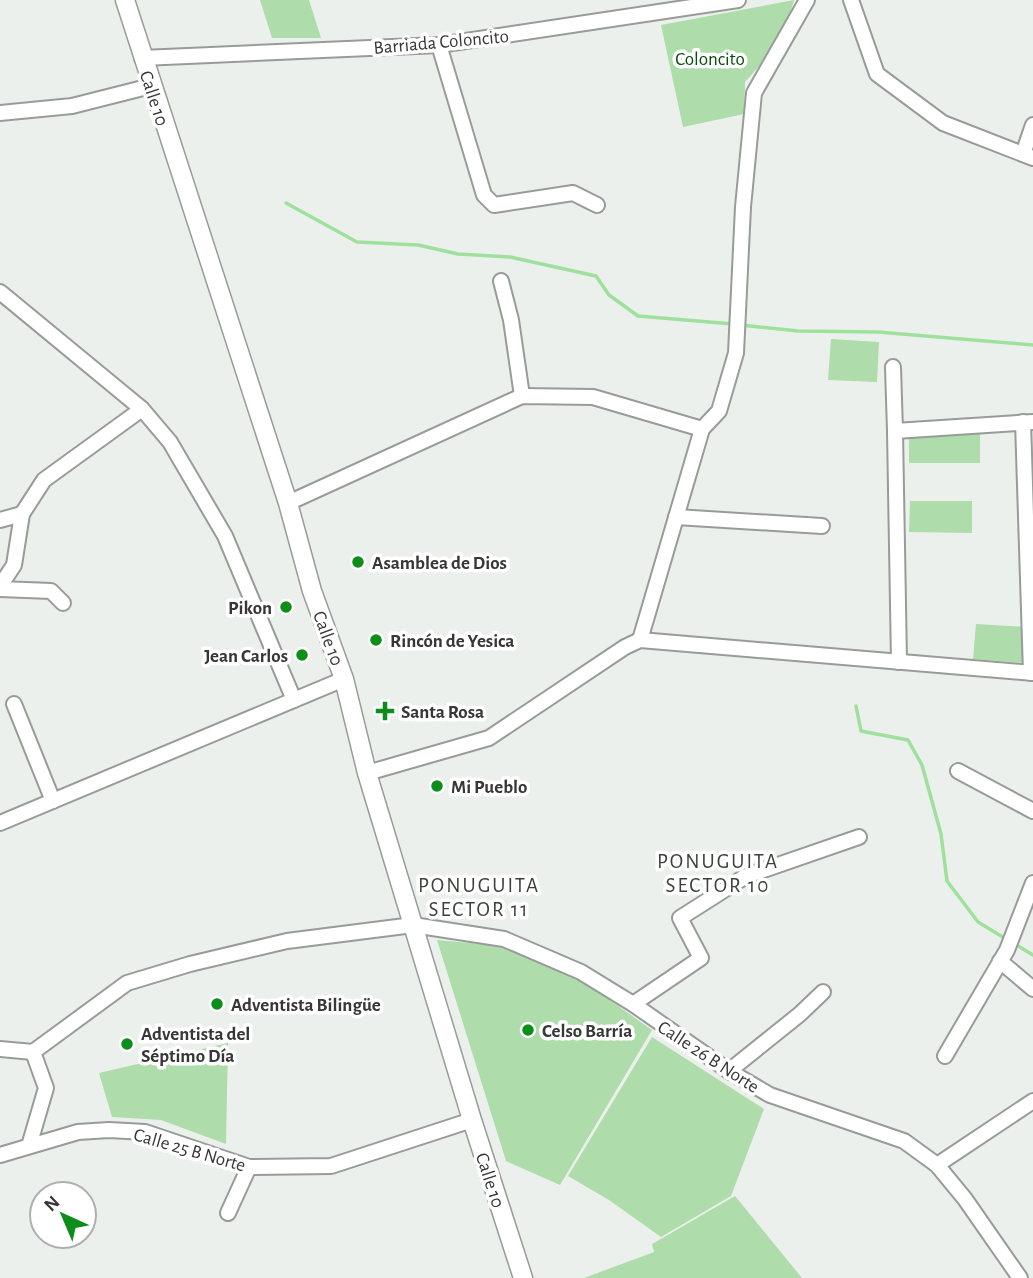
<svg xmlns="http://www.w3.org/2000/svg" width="1033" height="1278" font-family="'Alegreya Sans',sans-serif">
	<rect width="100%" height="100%" fill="#ecf0ec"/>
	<!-- green -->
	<g fill="#aedcab">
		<path d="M260,0H309L321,38H272Z"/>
		<path d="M794,0C783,40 772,52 745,82L744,114L683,127L661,25Z"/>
		<path d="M831,339L879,342L877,382L828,380Z"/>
		<path d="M980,431V463H909V432Z"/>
		<path d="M910,501H972V533L909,532Z"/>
		<path d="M976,624L1029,627L1026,663L973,659Z"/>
		<path d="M437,940L512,947L580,979L652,1030L560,1185L506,1161Z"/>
		<path d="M652,1037L764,1109L731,1196L661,1237L609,1200L568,1176Z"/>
		<path d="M228,1043L226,1144L161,1120L112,1117L99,1073Z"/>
		<path d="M735,1196L802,1278H584L654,1252L652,1244Z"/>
	</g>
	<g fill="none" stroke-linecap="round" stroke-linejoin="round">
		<!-- stream -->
		<g stroke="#9fe09c" stroke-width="3.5">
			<path d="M286,203L357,242L418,245L458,254L510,257L596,276L609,295L638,316L733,324"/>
			<path d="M741,325L798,331L878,332L1033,345"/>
			<path d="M856,706L861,731L908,740L922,765L941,834L947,881L978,922L1006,939"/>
			<path d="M1013,943L1033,955"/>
		</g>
		<!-- minor casing -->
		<g stroke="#989c98" stroke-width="18">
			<g id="minor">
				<path d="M851,0L877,74L943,123L1033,158"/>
				<path d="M439,45L484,195L494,205L573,193L597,205"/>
				<path d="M142,58L439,45L738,0"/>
				<path d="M0,113L72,106L151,86"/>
				<path d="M1023,154L1033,125"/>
				<path d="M501,281L511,320L522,396"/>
				<path d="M0,292L142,409L170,442L225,536L294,700"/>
				<path d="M893,367L895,431"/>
				<path d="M1023,422L1031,673"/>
				<path d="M288,503L522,396L593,397L702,429L719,411L736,353L743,207L754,93L807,0"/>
				<path d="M676,517L822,526"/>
				<path d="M0,520L22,514"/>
				<path d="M0,586L14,565L22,514L44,480L142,409"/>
				<path d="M0,589L51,591L63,603"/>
				<path d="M640,640L702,429"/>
				<path d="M899,662L895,431L1033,422"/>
				<path d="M14,704L53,801"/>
				<path d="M958,771L1033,811"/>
				<path d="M367,773L489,738L625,647L640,640L1033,673"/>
				<path d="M0,823L344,679"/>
				<path d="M1000,961L1033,989"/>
				<path d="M633,1004L701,958L680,918L746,876L859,837"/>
				<path d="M0,1049L33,1052L127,983L190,964L287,941L413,925L504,939L581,972L633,1004L729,1071L770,1095L904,1141L937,1165L965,1199L1020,1278"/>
				<path d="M945,1056L1007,950L1033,883"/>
				<path d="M729,1071L800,1014L823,992"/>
				<path d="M29,1146L46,1088L33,1052"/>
				<path d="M0,1155L78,1132L109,1130L145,1132L249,1167L331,1166L472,1120"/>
				<path d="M937,1165L1033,1101"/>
				<path d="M228,1213L249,1167"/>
			</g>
		</g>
		<!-- major casing -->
		<g stroke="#989c98" stroke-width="21">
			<path id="major" d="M125,0L288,503L312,591L344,679L367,773L472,1120L523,1278"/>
		</g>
		<!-- minor -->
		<use href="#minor" stroke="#fff" stroke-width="14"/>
		<!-- major -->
		<use href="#major" stroke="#fff" stroke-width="18"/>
	</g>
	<!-- markers -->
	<g fill="#0d8d1a" stroke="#fff" stroke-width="2.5">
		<circle cx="358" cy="562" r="7"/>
		<circle cx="286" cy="607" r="7"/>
		<circle cx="376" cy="640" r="7"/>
		<circle cx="302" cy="655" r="7"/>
		<path d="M381.5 700.5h7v7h7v7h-7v7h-7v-7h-7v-7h7z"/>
		<circle cx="437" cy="786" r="7"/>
		<circle cx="217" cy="1004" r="7"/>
		<circle cx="528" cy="1030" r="7"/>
		<circle cx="127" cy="1044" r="7"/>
	</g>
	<g text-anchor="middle" stroke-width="7" stroke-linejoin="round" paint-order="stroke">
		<!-- street labels -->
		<g font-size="19" fill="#363736" stroke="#fff">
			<text transform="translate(441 41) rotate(-5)" y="7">Barriada Coloncito</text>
			<text transform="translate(155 98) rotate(72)" y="7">Calle 10</text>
			<text transform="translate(329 638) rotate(70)" y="7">Calle 10</text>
			<text transform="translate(709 1056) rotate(33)" y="7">Calle 26 B Norte</text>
			<text transform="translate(190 1149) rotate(16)" y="7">Calle 25 B Norte</text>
			<text transform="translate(491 1180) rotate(72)" y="7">Calle 10</text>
		</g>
		<!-- park labels -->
		<g font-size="19" fill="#074d0c" stroke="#fff">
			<text x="710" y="65">Coloncito</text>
		</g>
		<!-- poi labels -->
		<g font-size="19" font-weight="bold" fill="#363736" stroke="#fff" text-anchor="start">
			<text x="372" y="569">Asamblea de Dios</text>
			<text x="272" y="614" text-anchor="end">Pikon</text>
			<text x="390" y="647">Rincón de Yesica</text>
			<text x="288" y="662" text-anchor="end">Jean Carlos</text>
			<text x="401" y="718">Santa Rosa</text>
			<text x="451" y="793">Mi Pueblo</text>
			<text x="231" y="1011">Adventista Bilingüe</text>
			<text x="542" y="1037">Celso Barría</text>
			<text x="141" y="1040">Adventista del<tspan x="141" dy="22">Séptimo Día</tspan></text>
		</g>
		<!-- neighbourhood labels -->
		<g font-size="21" letter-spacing="2" fill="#3d403d" stroke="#fff">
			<text x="718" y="868">PONUGUITA<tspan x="718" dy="24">SECTOR 10</tspan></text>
			<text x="479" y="892">PONUGUITA<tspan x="479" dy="24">SECTOR 11</tspan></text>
		</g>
	</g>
	<!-- north arrow -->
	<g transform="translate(63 1215) rotate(316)"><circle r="33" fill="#ffffff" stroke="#afafaf" stroke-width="2"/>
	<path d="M0-5L12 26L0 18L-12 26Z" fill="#0d8d1a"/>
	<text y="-10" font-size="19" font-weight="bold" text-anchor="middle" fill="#363736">N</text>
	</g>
</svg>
